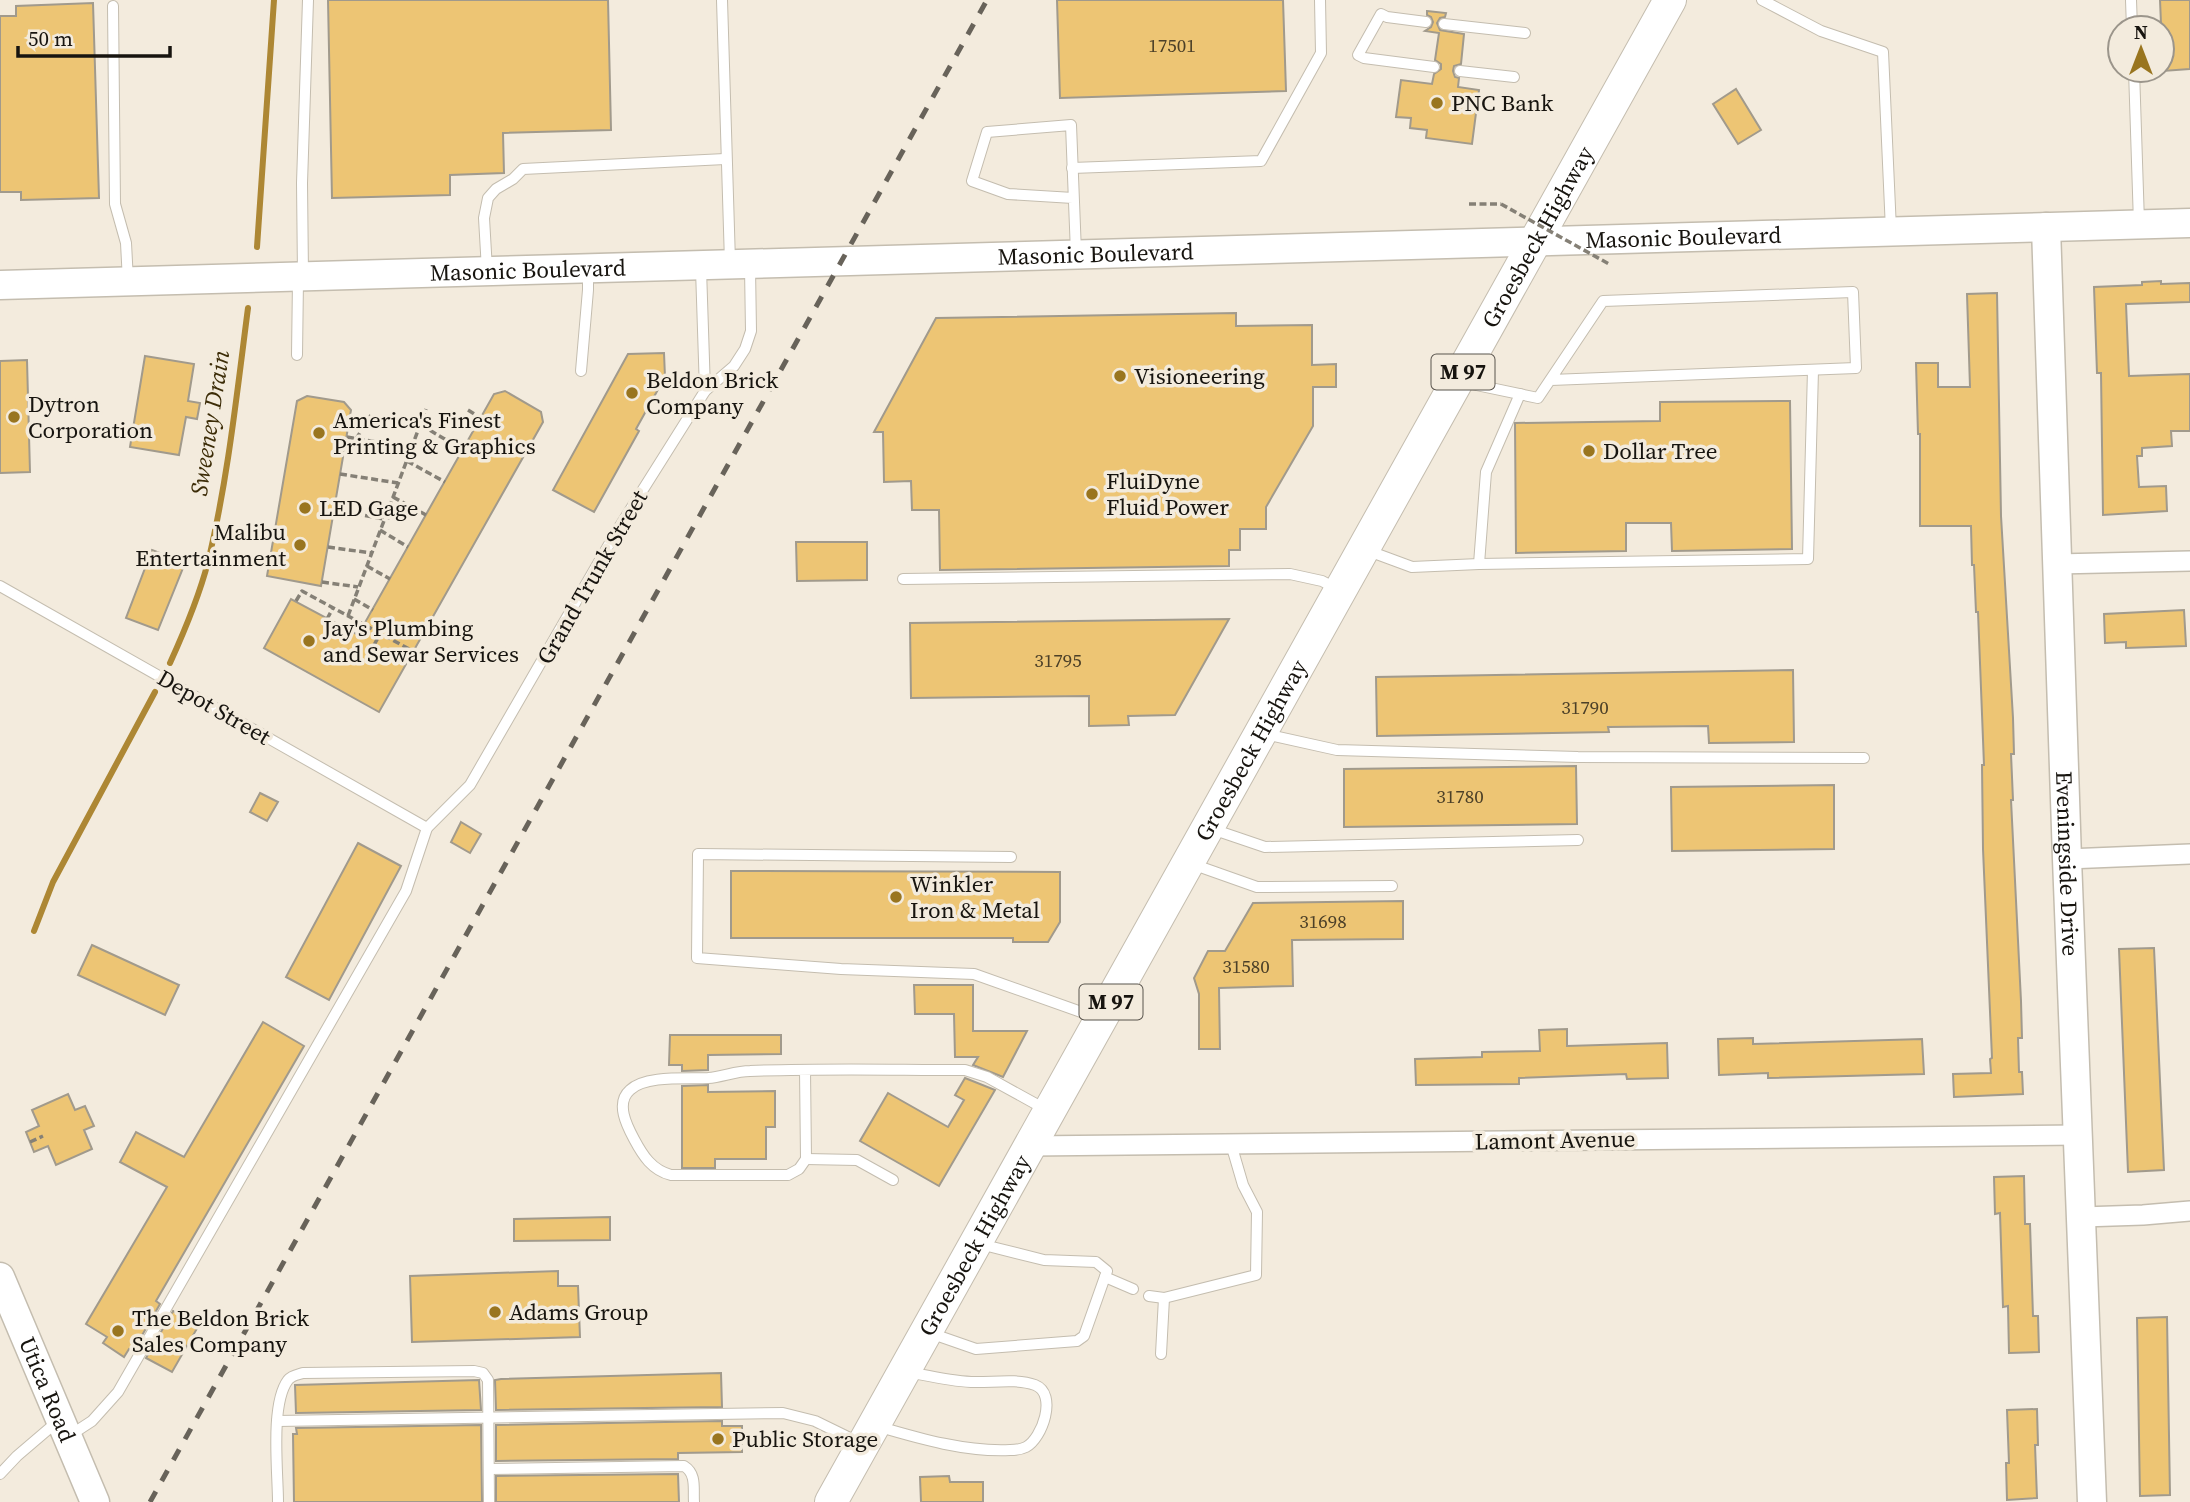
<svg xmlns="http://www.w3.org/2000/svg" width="2190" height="1502" font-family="'Source Serif 4',serif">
	<rect width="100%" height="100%" fill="#f3ebdd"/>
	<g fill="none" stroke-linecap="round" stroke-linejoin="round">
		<!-- stream -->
		<g stroke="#ad8734" stroke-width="6">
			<path d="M257,247L274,0"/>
			<path d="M170,663C185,630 199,597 208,562C228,479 237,392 248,308"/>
			<path d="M34,931L53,882L155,692"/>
		</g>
	</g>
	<!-- building -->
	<g fill="#edc574" stroke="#a19a8c" stroke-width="2">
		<path d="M328,0H608L611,130L503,133L504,173L450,175V195L332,198Z"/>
		<path d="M1057,0H1283L1286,91L1060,98Z"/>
		<path d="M2160,0H2190V69L2163,71Z"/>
		<path d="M93,3L99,198L21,200V192H0V16H16V6Z"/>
		<path d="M1427,11L1446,13L1445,17L1440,18L1437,23L1440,30L1464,34L1461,64L1454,66L1453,71L1455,77L1459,78L1458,87L1479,90L1472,144L1426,138L1427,130L1410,128L1411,118L1396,117L1401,80L1432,84L1434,74L1441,69V64L1435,60L1439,33L1425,31L1431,27L1433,22L1431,17L1427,15Z"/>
		<path d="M1736,89L1761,130L1738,144L1713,104Z"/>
		<path d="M2161,281V284L2190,283V302L2126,304L2129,376L2190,374V431H2171L2172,446L2142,448V456H2137L2139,487L2166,486L2167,511L2103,515L2101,373H2097L2094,287L2142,285V282Z"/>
		<path d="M1997,293L2001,516L2013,718L2014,754H2011L2013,800H2011L2021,1001L2022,1038H2018L2019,1072H2022L2023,1094L1954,1097L1953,1074L1991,1073L1990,1059L1992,1058L1983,849L1982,765H1984L1978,612H1976L1974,565H1972L1971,526H1920V434H1918L1916,363H1938V387H1970L1967,294Z"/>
		<path d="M1236,313V326L1312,325V365L1336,364V387H1313V426L1266,507V529H1240V550H1229V566L940,570L939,510H912L911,481L884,482L883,432H874L936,318Z"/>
		<path d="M664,353L665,377L636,429L639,431L594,512L553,490L628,354Z"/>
		<path d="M145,356L194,364L188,401L200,403L197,419L186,417L179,455L130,447Z"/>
		<path d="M27,360L30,472L0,473V361Z"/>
		<path d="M505,391L541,412L543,422L379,712L264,648L291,599L358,635L494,394Z"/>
		<path d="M307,396L344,402L351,410L321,586L267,576L297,401Z"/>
		<path d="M1790,401L1792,549L1672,551L1671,523H1626V551L1516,553L1515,423L1660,421V402Z"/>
		<path d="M796,542H867V580L797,581Z"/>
		<path d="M152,550L185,563L158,630L126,618Z"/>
		<path d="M2184,610L2186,646L2126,648V642L2105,643L2104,614Z"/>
		<path d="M1229,619L1175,715L1128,716L1129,725L1089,726V696L911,698L910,623Z"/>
		<path d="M1793,670L1794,742L1709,743L1708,726L1608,727L1609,732L1377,736L1376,677Z"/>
		<path d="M1576,766L1577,824L1344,827V769Z"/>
		<path d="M1834,785V849L1672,851L1671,787Z"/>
		<path d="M260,793L278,802L267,821L250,812Z"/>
		<path d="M461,822L481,834L470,853L451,842Z"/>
		<path d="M358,843L401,866L329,1000L286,977Z"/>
		<path d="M731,871L1060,872V922L1048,942H1013V938H731Z"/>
		<path d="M1403,901V939L1292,940L1293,986L1219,988L1220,1049H1199V994L1194,978L1208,951H1225L1253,903Z"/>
		<path d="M92,945L179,985L165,1015L78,975Z"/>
		<path d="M2154,948L2164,1170L2128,1172L2119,949Z"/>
		<path d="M914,985H973V1031H1027L1003,1077L973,1065L978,1057H955L954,1014H915Z"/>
		<path d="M263,1022L304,1046L156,1301L160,1304L133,1351L129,1349L124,1357L103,1343L107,1337L86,1324L167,1187L120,1162L136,1132L184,1157Z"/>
		<path d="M1567,1029V1046L1667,1043L1668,1078L1627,1079L1626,1074L1519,1078V1084L1416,1085L1415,1059L1482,1057V1052L1540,1051L1539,1030Z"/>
		<path d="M670,1035H781V1054L708,1055V1070L682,1071V1065H669Z"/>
		<path d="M1753,1038V1044L1922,1039L1924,1074L1768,1078V1073L1719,1075L1718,1039Z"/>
		<path d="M965,1078L995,1090L939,1186L860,1141L888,1093L948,1127L964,1100L955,1095Z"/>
		<path d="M708,1085V1092L775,1091V1127H766V1159H715V1168H682V1086Z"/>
		<path d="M68,1094L75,1110L85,1106L94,1126L84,1130L92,1149L56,1165L48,1146L34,1152L26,1132L39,1126L32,1110Z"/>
		<path d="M2024,1176L2025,1224H2030L2033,1316H2038L2039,1352L2009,1353L2008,1306L2003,1307L2000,1213L1995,1214L1994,1177Z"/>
		<path d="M610,1217V1240L514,1241V1219Z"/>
		<path d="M558,1271V1286H578L580,1337L412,1342L410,1276Z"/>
		<path d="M173,1311L199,1325L172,1372L146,1358Z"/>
		<path d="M2167,1317L2170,1495L2140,1496L2137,1318Z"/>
		<path d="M721,1373L722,1407L496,1410L495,1380L501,1379Z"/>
		<path d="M479,1380L481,1410L296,1413L295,1385Z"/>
		<path d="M2037,1409L2038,1445H2035L2037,1498L2007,1500L2006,1463H2009L2007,1410Z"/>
		<path d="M722,1421V1426H742V1452L678,1453V1459L496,1461V1425Z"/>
		<path d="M481,1425L482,1502H294L293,1434H297L296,1428Z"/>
		<path d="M678,1474L679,1502H496V1476Z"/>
		<path d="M949,1476L950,1482H983V1502H921L920,1477Z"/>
	</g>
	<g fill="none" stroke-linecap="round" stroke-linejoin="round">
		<!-- lane casing -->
		<g stroke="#c4bdaf" stroke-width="12">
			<g id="lane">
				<path d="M722,0L730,262"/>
				<path d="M1762,0L1821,31L1883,52L1891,230"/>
				<path d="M2131,0L2132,28"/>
				<path d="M113,6L115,204L126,243L128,281"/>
				<path d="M1426,22L1387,17L1381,14L1358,55L1364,58L1434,67"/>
				<path d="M1444,24L1525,33"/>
				<path d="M2134,70L2139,223"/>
				<path d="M1460,71L1514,77"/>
				<path d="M1072,168L1261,161L1321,53L1320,0"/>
				<path d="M1073,198L1008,194L972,181L987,132L1071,125L1076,253"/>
				<path d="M701,269L705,391"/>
				<path d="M487,270L484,218L488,198L496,189L513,179L523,169L725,159"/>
				<path d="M303,275L302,183L308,0"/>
				<path d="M297,355L298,280"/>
				<path d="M581,371L588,290V270"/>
				<path d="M1462,382L1538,398L1603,301L1853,292L1856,368L1551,380"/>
				<path d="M1366,550L1412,567L1479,564L1486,472L1520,394"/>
				<path d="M1479,564L1808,559L1813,370"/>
				<path d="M903,579L1290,574L1322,581L1337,589"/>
				<path d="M0,586L427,828"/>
				<path d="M1265,734L1337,750L1578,757L1864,758"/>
				<path d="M1212,829L1265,847L1578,840"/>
				<path d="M1011,857L698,854L697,958L841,969L974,974L1098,1018"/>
				<path d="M1192,864L1257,887L1392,886"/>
				<path d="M805,1070L806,1159L799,1169L788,1175H671C652,1170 643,1156 634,1139C627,1126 615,1103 630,1090C645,1075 687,1079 708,1078C722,1077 736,1071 750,1071C822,1068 894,1070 965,1070L987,1077L1045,1109"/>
				<path d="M806,1159L857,1160L893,1180"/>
				<path d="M1105,1277L1133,1289"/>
				<path d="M1149,1296L1164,1298L1256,1275L1257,1212L1243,1185L1231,1144"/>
				<path d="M930,1333L976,1349L1077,1341L1084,1336L1107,1271L1096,1262L1044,1260L980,1244"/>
				<path d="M1161,1354L1164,1298"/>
				<path d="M277,1421L783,1413L815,1421L860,1443"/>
				<path d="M880,1427C921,1439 966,1452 1010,1450C1015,1450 1022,1449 1026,1447C1042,1439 1058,1394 1035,1385C1016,1378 991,1383 971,1382C950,1381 929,1376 908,1372"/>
				<path d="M69,1436L92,1421L118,1392L406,891L427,828L470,785L615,534L683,426L705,391L734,366L745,349L751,331L750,268"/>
				<path d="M489,1469L684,1466C697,1474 693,1489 694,1502"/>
				<path d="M0,1474L17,1456L58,1421"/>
				<path d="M278,1502C278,1472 270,1404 288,1380C292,1375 297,1375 303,1373L474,1371L483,1373L488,1380L489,1502"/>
			</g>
		</g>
		<!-- street casing -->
		<g stroke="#c4bdaf" stroke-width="22">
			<g id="street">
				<path d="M2057,564L2190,561"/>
				<path d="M2067,859L2190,854"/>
				<path d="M1030,1146L2079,1135"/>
				<path d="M2082,1217L2143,1215L2190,1211"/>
			</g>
		</g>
		<!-- secondary casing -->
		<g stroke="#c4bdaf" stroke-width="31">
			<g id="secondary">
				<path id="s1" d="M2046,227L2067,859L2092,1502"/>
				<path id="s2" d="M0,285L2190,223"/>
				<path id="s3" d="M0,1277L95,1502"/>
			</g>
		</g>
		<!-- primary casing -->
		<g stroke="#c4bdaf" stroke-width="34">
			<g id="primary">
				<path id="s4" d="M831,1502L1670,0"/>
			</g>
		</g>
		<!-- path -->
		<g stroke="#858076" stroke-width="3.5" stroke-dasharray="7 3.5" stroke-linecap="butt">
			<path d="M1469,204H1501"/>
			<path d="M468,410L481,418"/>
			<path d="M421,425L463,450"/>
			<path d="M347,437L412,448"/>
			<path d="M356,439L371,415"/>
			<path d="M407,461L445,482"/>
			<path d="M340,474L398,483"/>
			<path d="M393,497L426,515"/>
			<circle cx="387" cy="513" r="5"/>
			<path d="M389,508L426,409"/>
			<path d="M334,510L384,519"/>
			<path d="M380,530L408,547"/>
			<path d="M328,547L371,553"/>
			<path d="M367,566L390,579"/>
			<path d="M322,582L358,587"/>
			<path d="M354,599L373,610"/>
			<path d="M296,601L302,591L411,650L404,661"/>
			<path d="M348,616L385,518"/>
			<path d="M327,619L333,608"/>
			<path d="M374,645L380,634"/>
			<path d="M30,1142L43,1136"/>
		</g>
		<!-- lane -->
		<use href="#lane" stroke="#fff" stroke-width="10"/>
		<!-- street -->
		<use href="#street" stroke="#fff" stroke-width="19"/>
		<!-- secondary -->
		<use href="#secondary" stroke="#fff" stroke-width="28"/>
		<!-- primary -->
		<use href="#primary" stroke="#fff" stroke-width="32"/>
		<!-- rail -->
		<path stroke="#68635a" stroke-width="5" stroke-dasharray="12 12" stroke-linecap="butt" d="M150,1502L987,0"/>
		<!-- path-bridge -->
		<path stroke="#858076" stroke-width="3.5" stroke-dasharray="7 3.5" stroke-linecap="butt" d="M1501,204L1609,264"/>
	</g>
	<!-- markers -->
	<g fill="#99751f" stroke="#f3ebdd" stroke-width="2.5">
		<circle cx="1437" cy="103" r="7"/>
		<circle cx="1120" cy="376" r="7"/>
		<circle cx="632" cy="393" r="7"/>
		<circle cx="14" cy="417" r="7"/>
		<circle cx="319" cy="433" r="7"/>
		<circle cx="1589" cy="451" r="7"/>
		<circle cx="1092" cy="494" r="7"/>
		<circle cx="305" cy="508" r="7"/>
		<circle cx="300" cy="545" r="7"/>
		<circle cx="309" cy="641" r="7"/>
		<circle cx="896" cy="897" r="7"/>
		<circle cx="495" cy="1312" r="7"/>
		<circle cx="118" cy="1331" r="7"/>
		<circle cx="718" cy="1439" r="7"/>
	</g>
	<g text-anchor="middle" stroke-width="7" stroke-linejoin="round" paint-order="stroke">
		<!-- number labels -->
		<g font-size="19" fill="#4c4028">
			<text x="1172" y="52">17501</text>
			<text x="1058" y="667">31795</text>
			<text x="1585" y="714">31790</text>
			<text x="1460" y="803">31780</text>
			<text x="1323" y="928">31698</text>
			<text x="1246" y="973">31580</text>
		</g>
		<!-- shield labels -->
		<g fill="#f3ebdd" stroke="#59544d" stroke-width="2">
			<rect x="1431.5" y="354.5" width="63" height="35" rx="5"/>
			<rect x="1079.5" y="984.5" width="63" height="35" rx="5"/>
		</g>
		<g font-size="21" font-weight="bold" fill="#17140f">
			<text x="1463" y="379">M 97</text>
			<text x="1111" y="1009">M 97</text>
		</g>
		<!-- poi labels -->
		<g font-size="23" fill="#17140f" stroke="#f3ebdd" text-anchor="start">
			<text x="1451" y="111">PNC Bank</text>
			<text x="1134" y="384">Visioneering</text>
			<text x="646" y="388">Beldon Brick<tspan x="646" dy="26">Company</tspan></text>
			<text x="28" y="412">Dytron<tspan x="28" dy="26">Corporation</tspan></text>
			<text x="333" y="428">America's Finest<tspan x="333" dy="26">Printing &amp; Graphics</tspan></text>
			<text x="1603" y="459">Dollar Tree</text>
			<text x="1106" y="489">FluiDyne<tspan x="1106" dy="26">Fluid Power</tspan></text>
			<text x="319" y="516">LED Gage</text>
			<text x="286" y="540" text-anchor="end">Malibu<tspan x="286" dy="26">Entertainment</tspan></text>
			<text x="323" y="636">Jay's Plumbing<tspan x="323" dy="26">and Sewar Services</tspan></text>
			<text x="910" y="892">Winkler<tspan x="910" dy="26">Iron &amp; Metal</tspan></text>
			<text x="509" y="1320">Adams Group</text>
			<text x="132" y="1326">The Beldon Brick<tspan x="132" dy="26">Sales Company</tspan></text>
			<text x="732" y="1447">Public Storage</text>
		</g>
		<!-- street labels -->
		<g font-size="23" fill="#17140f" stroke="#f3ebdd">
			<text dy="8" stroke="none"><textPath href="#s2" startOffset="1684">Masonic Boulevard</textPath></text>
			<text dy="8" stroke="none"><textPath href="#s4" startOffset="1449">Groesbeck Highway</textPath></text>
			<text dy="8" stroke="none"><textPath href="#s2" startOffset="1096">Masonic Boulevard</textPath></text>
			<text dy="8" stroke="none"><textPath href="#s2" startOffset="528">Masonic Boulevard</textPath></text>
			<text transform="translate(592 577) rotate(-60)" y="8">Grand Trunk Street</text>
			<text transform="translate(214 707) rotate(30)" y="8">Depot Street</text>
			<text dy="8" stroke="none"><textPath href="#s4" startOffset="861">Groesbeck Highway</textPath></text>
			<text dy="8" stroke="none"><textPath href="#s1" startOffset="637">Eveningside Drive</textPath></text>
			<text transform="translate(1555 1140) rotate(-1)" y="8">Lamont Avenue</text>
			<text dy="8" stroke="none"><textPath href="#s4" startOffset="294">Groesbeck Highway</textPath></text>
			<text dy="8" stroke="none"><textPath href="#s3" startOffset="122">Utica Road</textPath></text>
		</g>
		<!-- water labels -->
		<g font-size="24" font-style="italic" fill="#3c2c07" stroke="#f3ebdd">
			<text transform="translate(210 423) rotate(-81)" y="8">Sweeney Drain</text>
		</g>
	</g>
	<!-- north arrow -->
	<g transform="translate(2141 49)"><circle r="33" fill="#f3ebdd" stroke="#9b958b" stroke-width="2"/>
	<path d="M0-5L12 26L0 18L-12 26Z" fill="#99751f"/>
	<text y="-10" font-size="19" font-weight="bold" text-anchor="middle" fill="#17140f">N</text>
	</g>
	<!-- scale -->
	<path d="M18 46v10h152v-10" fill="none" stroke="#17140f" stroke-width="3.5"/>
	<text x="28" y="46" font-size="21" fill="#17140f" stroke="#f3ebdd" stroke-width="5" paint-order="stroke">50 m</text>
</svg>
